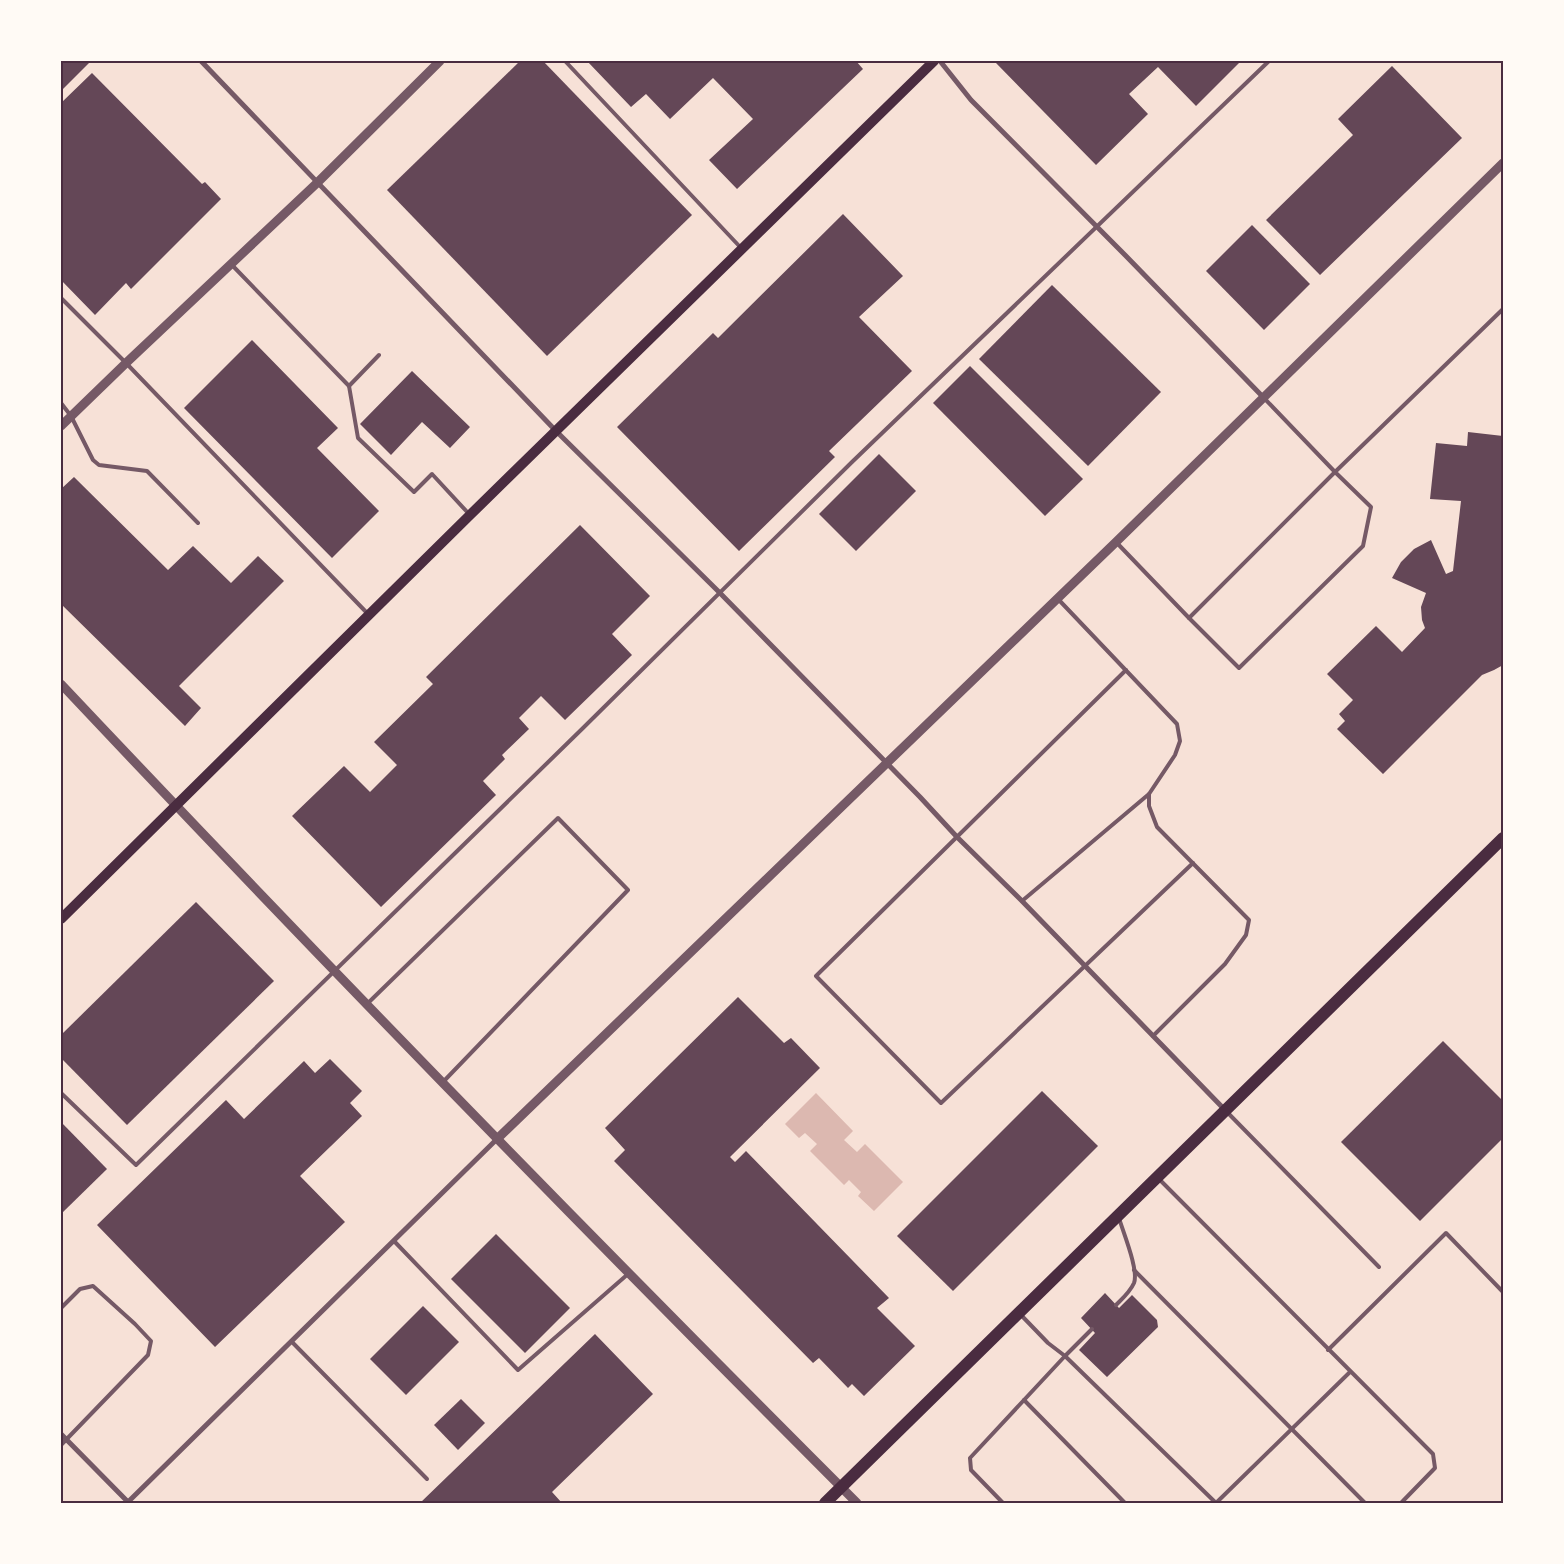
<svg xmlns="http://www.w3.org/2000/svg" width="1564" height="1564" font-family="'Work Sans',sans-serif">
	<rect width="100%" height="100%" fill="#f7e1d7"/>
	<!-- water -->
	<path fill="#dcb8b0" d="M816,1093L853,1131L844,1140L857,1152L865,1144L903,1182L874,1211L858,1196L861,1192L849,1180L844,1185L810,1151L817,1144L805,1133L799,1138L785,1124Z"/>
	<!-- building -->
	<g fill="#644757">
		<path d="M61,61H91L61,91Z"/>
		<path d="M520,61H543L692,215L547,356L387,190Z"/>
		<path d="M587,61H856L863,69L737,189L709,160L753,119L713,78L670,119L646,94L631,107Z"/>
		<path d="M997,61H1241L1196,106L1158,67L1129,94L1148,114L1096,165L996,63Z"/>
		<path d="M1392,66L1462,138L1320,275L1266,220L1353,135L1338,119Z"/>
		<path d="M92,73L202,184L205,182L221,199L131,289L126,283L95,315L61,280V103Z"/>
		<path d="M843,214L903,276L859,317L912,371L829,451L835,457L739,551L617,427L713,333L718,338Z"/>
		<path d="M1252,225L1310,284L1264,330L1206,271Z"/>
		<path d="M1052,285L1161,392L1088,466L979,359Z"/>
		<path d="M252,340L338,428L317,448L379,511L332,558L184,408Z"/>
		<path d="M970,366L1083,479L1045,516L933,403Z"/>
		<path d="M412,371L470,427L450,448L422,422L391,455L360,424Z"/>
		<path d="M1468,432L1503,436V665L1494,670L1482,675L1383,774L1337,729L1345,721L1339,714L1353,700L1327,674L1376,626L1402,652L1425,628L1422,620L1421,607L1426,593L1392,578L1401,562L1414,549L1431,540L1446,574L1453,571L1461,501L1430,499L1436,443L1467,446Z"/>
		<path d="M879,454L916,491L856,551L819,514Z"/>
		<path d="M74,477L168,570L193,546L231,583L258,556L284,581L179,686L201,708L185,726L61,604V489Z"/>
		<path d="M580,525L650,596L612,634L632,655L565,720L541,696L519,718L529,729L502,755L505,759L483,781L496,795L381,907L292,816L344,766L370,792L397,765L374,742L433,684L426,677Z"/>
		<path d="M196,902L274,981L127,1125L61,1058V1035Z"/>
		<path d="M738,997L784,1043L791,1038L820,1068L730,1157L735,1162L746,1151L889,1298L877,1308L915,1346L864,1396L852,1384L848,1388L819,1358L813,1363L614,1161L625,1150L605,1128Z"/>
		<path d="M1443,1041L1503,1101V1138L1420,1221L1341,1142Z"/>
		<path d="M330,1059L362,1091L350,1103L362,1116L300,1176L345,1222L215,1347L97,1225L226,1100L244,1119L304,1061L315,1073Z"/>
		<path d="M1042,1091L1098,1146L953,1291L897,1236Z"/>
		<path d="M61,1122L107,1169L61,1214Z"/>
		<path d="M496,1234L570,1308L525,1353L451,1279Z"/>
		<path d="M1105,1293L1119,1308L1132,1295L1157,1320L1158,1327L1107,1377L1079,1350L1095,1333L1081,1318Z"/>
		<path d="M423,1306L459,1342L406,1395L370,1359Z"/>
		<path d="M595,1334L653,1394L552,1492L562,1503H420Z"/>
		<path d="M461,1399L485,1423L458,1450L434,1425Z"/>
	</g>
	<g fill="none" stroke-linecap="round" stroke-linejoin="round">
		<!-- service -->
		<g stroke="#755966" stroke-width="4">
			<path d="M565,61L742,249"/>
			<path d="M231,264L349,386L379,355"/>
			<path d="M61,298L126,363L368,614"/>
			<path d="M349,386L358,438L414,492L432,474L469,514"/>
			<path d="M61,403L71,416L93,460L99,465L147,471L198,523"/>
			<path d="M1116,542L1189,618L1335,472L1264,398"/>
			<path d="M1058,599L1177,724L1180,741L1175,755L1149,794V806L1157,827L1249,920L1246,935L1225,964L1153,1036"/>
			<path d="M1189,618L1239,668L1363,546L1371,507L1335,472L1503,309"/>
			<path d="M1126,670L816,976L941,1103L1193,863"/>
			<path d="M1022,901L1149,794"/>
			<path d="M367,1004L558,818L628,890L443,1082"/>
			<path d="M61,1093L136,1165L583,728L852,462L1269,61"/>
			<path d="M1227,1112L1379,1267"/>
			<path d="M1160,1180L1433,1454L1435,1468L1401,1503"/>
			<path d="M394,1241L518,1370L628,1274"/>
			<path d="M1134,1270L1365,1503"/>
			<path d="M1116,1305C1123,1298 1130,1292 1134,1283C1139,1270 1123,1232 1119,1218"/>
			<path d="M61,1308L80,1289L93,1286L135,1324L151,1341L148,1355L61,1445"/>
			<path d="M1021,1315L1048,1343L1065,1356L1092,1329"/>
			<path d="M292,1342L427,1479"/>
			<path d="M1328,1350L1446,1233L1503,1292"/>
			<path d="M1024,1400L1125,1503"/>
			<path d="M1003,1503L971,1470L970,1458L1065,1356L1216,1503"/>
			<path d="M1216,1503L1350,1372"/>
		</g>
		<!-- minor -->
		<g stroke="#755966" stroke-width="5">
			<path d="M201,61L556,431L719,592L920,797L957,837L1022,901L1225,1110"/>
			<path d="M940,61L971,100L1125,255L1264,398"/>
			<path d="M61,1434L129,1503"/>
			<path d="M127,1503L497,1139"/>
		</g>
		<!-- tertiary -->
		<g stroke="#755966" stroke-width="9">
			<path d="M61,426L126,363L317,183L440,61"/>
			<path d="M61,684C322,961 588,1234 857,1503"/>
			<path d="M497,1139L1116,542L1503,163"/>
		</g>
		<!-- secondary -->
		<path stroke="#4a2c40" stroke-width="10" d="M61,919L470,515L934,61"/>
		<!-- primary -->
		<path stroke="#4a2c40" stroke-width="12" d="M825,1503L1503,838"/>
	</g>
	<!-- border -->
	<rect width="1564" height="1564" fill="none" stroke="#fffaf5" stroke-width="125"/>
	<rect x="62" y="62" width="1440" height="1440" fill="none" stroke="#4a2c40" stroke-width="2"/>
</svg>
